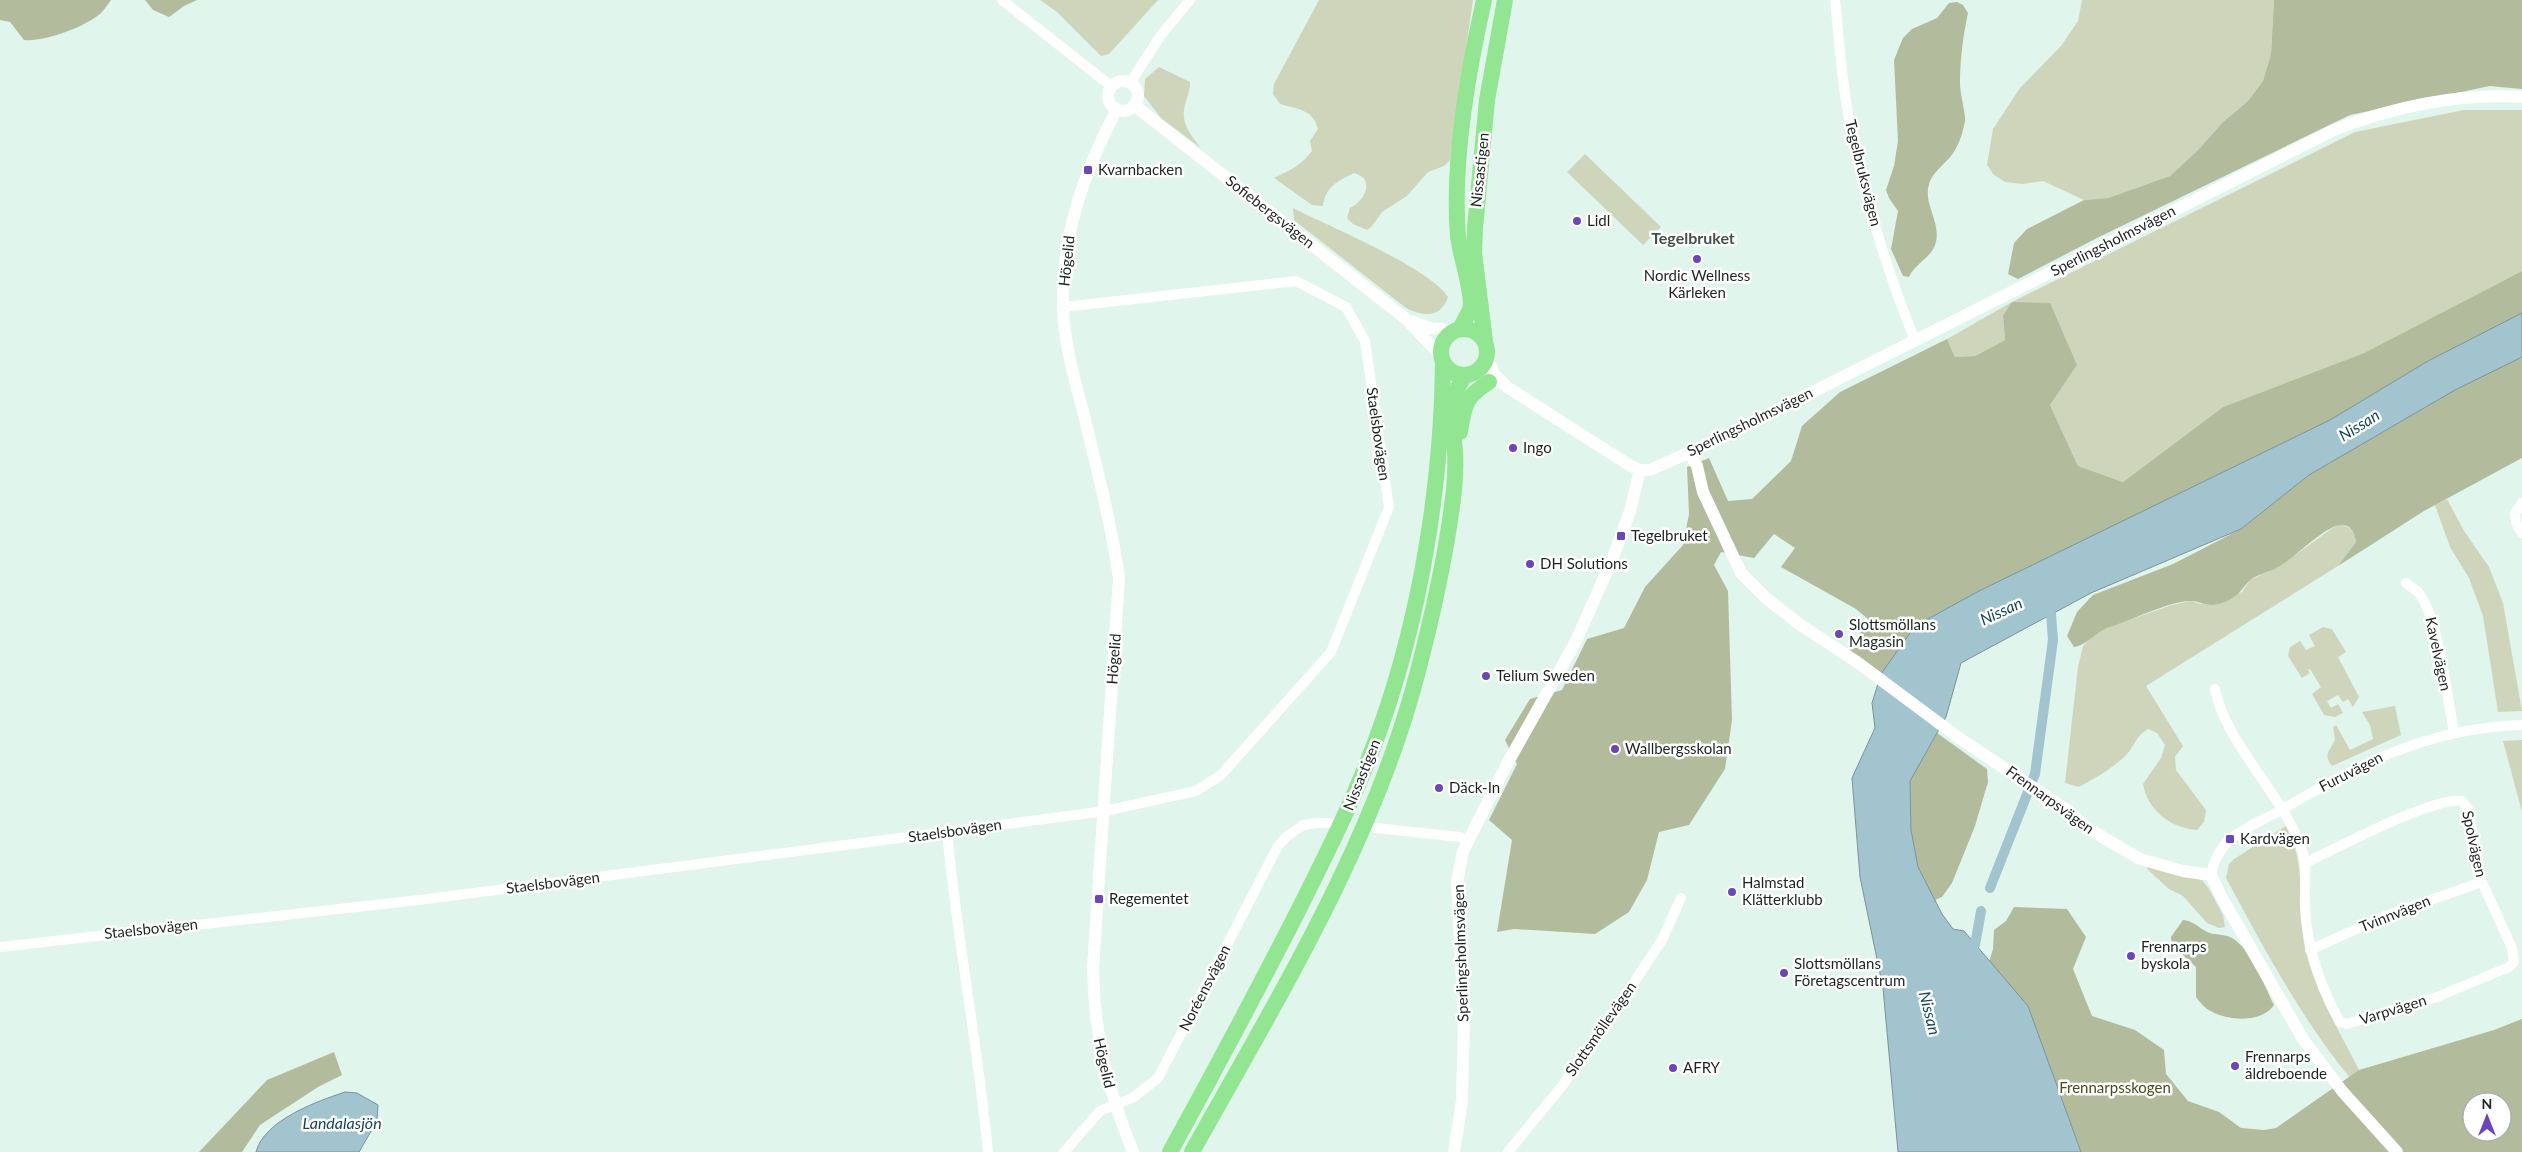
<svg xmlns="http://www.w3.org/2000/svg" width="2522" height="1152" font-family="Lato,sans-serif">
	<rect width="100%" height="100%" fill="#e0f5ec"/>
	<!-- green -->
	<g fill="#cfd5bb">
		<path d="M1040,0H1158L1109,54L1101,56L1057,12Z"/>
		<path d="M1319,0H1473L1450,160L1444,166L1428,172L1407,196L1382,212L1372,226L1367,230L1353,224L1347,218L1350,208C1365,201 1376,179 1354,173C1338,181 1325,187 1323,206L1312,205L1274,178C1292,169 1299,167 1312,151L1310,141L1318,129C1313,109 1297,109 1280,104L1273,94L1274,84Z"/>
		<path d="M2082,0H2274L2271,54L2263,81L2248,101L2223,122L2198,150L2170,176L2108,198L2084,200L2043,181L2023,184L2005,182L1994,175L1987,165L1993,129L2020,88L2061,46L2078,21Z"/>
		<path d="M1159,67L1190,82C1190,91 1187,97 1185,105C1180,123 1191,135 1201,148L1161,118L1144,96L1145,79Z"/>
		<path d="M2464,110H2522V271L2364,353L2223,407L2123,482L2078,466L2050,405L2077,365L2003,316L2005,340L1975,356L1955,357L1947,339L2012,302L2355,132Z"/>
		<path d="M1585,154L1661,227L1643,245L1567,172Z"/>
		<path d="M1293,208C1328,226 1430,268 1448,297C1441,318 1424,317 1406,308L1294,220Z"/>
		<path d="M2447,499L2464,531L2489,567L2503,603L2522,711L2498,712L2483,616L2469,578L2450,547L2435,505Z"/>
		<path d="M2341,524C2351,527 2355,532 2356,542L2338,566L2146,686L2183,746L2175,757L2176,770L2206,810L2204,822L2197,830C2171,828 2148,811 2143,784L2161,758L2165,745L2157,733L2148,729C2137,735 2135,744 2128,753C2115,767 2096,778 2079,787L2065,783L2078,667L2083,646L2093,636L2106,628L2172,605L2190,601L2201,604L2242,592L2250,580L2280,566L2331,529Z"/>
		<path d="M2323,627L2332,629L2346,652L2338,657L2359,697L2353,707L2348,699L2343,702L2338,695L2327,701L2331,708L2338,704L2343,713L2335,717L2324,715L2312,694L2321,687L2310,669L2308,670L2310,673L2302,678L2288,656L2290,647L2300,641L2306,650L2315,646L2309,635Z"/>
		<path d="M2395,706L2401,735L2332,766C2322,753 2331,751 2335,739L2333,727L2336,725L2350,750L2373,739L2370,725L2362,712Z"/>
		<path d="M2522,740V812L2503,741Z"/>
		<path d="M2286,826C2307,863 2297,903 2304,943C2313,989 2338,1028 2359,1070L2350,1078C2301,1018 2263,947 2226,878L2229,864L2234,859Z"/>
		<path d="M2147,866L2202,880L2209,889L2223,915L2225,927L2219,928L2207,923L2183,896L2169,889L2147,869Z"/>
	</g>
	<!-- forest -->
	<g fill="#b3bb9d" fill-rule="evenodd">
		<path d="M0,0H111C108,4 105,9 101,13C85,27 45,42 24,40L10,22L0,20Z"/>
		<path d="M145,0H197L184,6L169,17L153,10Z"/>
		<path d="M2274,0H2522V89L2490,86L2350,115L2097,238L2018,279L2008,274L2014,243L2027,229L2084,200L2108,198L2170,176L2198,150L2223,122L2248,101L2263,81L2271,54Z"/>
		<path d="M1957,2L1963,5L1968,13C1963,36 1960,60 1960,84C1960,94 1966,115 1965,121C1963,131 1960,142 1955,150C1949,161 1937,168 1931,179C1920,202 1941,219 1936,242C1932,258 1916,262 1909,277L1903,276L1891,249L1898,211L1889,198L1886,190L1894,166L1898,141L1894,60L1903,38L1912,29L1937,18L1949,3Z"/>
		<path d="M2522,271V313L2428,361L2330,420L1979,591L1916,626L1881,674L1849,651L1868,619L1856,609L1781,567L1795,548L1774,534L1754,558L1721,552L1714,565L1728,591L1732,720L1725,769L1689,825L1659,832L1647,880L1629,912L1595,934L1514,929L1497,932L1512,840L1489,820L1517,764L1505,740L1530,699L1562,690L1587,639L1624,628L1645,587L1683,545L1689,514L1687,467L1709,458L1728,501L1752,499L1791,461L1802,426L1840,392L1947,339L1955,357L1975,356L2005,340L2003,316L2012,302L2050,303L2077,365L2050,405L2078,466L2123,482L2223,407L2364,353Z"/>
		<path d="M2522,357V458L2424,511L2338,566L2356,542C2355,533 2350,523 2340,525C2321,529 2297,556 2280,566C2271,572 2257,574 2249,581C2241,590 2239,595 2227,601C2208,609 2206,602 2190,601C2173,600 2129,621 2110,627C2096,631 2088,645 2074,647L2067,636L2077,612L2093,595L2173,564L2241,529L2309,475L2455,390Z"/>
		<path d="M1937,733L1987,769L1988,782L1975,826L1952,883L1942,897L1935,900L1918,867L1911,830L1910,781Z"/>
		<path d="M2014,907L2067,909L2086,937L2073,969L2092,1016L2135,1030L2164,1050L2166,1074L2188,1101L2219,1112L2241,1128L2264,1130L2276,1128L2359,1070L2494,1030L2522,1019V1152H2081L2028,1006L1989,962L1993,949L1994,930L2006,921ZM2472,1102H2502V1132H2472Z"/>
		<path d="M2183,920C2193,921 2198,927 2207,932C2214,935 2223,934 2230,937C2250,946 2264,985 2274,1005C2261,1024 2225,1021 2207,1009C2203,1006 2199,1001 2196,997V967L2172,945L2171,937Z"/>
		<path d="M334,1052L342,1075L318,1087L260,1125L242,1152H199L267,1080Z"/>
	</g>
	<!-- water -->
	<g fill="#a1c4cf" stroke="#79949b">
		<path d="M2522,313V357L2455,390L2309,475L2241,529L2091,593L1961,663L1946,717L1910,781L1911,830L1918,867L1942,914L1953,929L1964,931L2028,1006L2081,1152H1898L1883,988L1860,877L1852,778L1875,728L1872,703L1881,674L1915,626L1979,591L2330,420L2428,361Z"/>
		<path d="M345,1092L357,1093L378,1105L377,1121L359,1152H256C264,1120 318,1101 345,1092Z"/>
	</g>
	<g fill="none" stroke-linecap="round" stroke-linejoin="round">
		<!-- canal -->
		<g stroke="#a1c4cf" stroke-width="10">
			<path d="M1990,888L2035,774L2053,640L2051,614"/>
			<path d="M1975,945L1981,911"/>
		</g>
		<!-- minor -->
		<g stroke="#fff" stroke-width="10">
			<path d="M1002,0L1111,86"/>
			<path d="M1835,0C1840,48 1843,97 1854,144C1869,210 1889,277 1915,340"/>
			<path d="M1130,83L1161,35L1190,0"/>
			<path d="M2522,503L2515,513L2516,523L2522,533"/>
			<path d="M2406,583C2409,586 2415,589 2418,592C2438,615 2448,701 2454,733"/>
			<path d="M2215,689C2226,745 2284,795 2302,850C2308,868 2304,888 2305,907C2307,949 2320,986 2340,1022L2347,1024L2437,997L2509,967L2514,962L2512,948L2482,882L2468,809L2462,801C2434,796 2335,849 2305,863"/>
			<path d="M1376,828L1460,837L1467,840"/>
			<path d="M947,832C957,939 978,1045 988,1152"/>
			<path d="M2211,875C2218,834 2252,827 2283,809C2361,763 2429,728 2522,725"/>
			<path d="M0,947L419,900L947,832L1105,811L1196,791L1221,775L1331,652L1389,507L1365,341L1346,307L1296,281L1063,307"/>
			<path d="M2310,950L2385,916L2482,882"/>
			<path d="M1064,1152L1100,1111L1134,1097L1158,1078L1278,846L1286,837L1303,825L1317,823H1334"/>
			<path d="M1508,1152L1562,1086L1611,1017L1662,940L1681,898"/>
		</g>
		<!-- tertiary -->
		<g stroke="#fff" stroke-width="12">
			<circle cx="1123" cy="96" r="15"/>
			<path d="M1134,105L1406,319L1441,356"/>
			<path d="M1117,109C1084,172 1061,236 1063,308C1064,344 1075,381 1084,415C1097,470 1111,522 1119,578L1093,968C1094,1036 1108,1090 1133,1152"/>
			<path d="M1411,321L1430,328L1454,331"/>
			<path d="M1487,357L1495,375L1507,387L1629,465L1640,470H1650L1715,441L2334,130C2392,107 2459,93 2522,97"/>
			<path d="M1469,375L1495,383"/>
			<path d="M1689,452L1697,466L1703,492L1741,573L1766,598L1799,624L1857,662L1959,738L2070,812L2087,828L2140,859L2183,871L2211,875L2222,898L2303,1039L2342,1091L2397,1152"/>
			<path d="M1454,1152L1462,1101L1464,1021L1457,882L1463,851L1507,764L1575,643L1612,560L1630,511L1640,470"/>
		</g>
		<!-- trunk -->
		<g stroke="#92e692" stroke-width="16">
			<circle cx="1464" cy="352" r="23"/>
			<path d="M1460,329L1470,310L1471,304C1470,281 1461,259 1458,236C1452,164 1468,71 1484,0"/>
			<path d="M1485,341L1474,253L1475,228L1487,100L1505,0"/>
			<path d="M1460,432C1464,405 1466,396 1489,382"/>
			<path d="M1170,1152C1213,1074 1255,995 1296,915C1327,853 1358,792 1381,726C1421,613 1442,481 1443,362"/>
			<path d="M1192,1152C1277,999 1372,846 1417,675C1433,614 1447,553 1454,490C1455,478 1456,464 1455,452C1454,437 1450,421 1452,406C1453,395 1459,386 1464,376"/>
		</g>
	</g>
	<!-- markers -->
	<g fill="#6a45bd" stroke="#fff" stroke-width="2">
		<rect x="1083" y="165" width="10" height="10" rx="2.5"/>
		<circle cx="1577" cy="221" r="5"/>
		<circle cx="1697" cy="259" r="5"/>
		<circle cx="1513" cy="448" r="5"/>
		<rect x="1616" y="531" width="10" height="10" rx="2.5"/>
		<circle cx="1530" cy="564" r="5"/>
		<circle cx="1839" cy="634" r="5"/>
		<circle cx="1486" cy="676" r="5"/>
		<circle cx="1615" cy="749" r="5"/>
		<circle cx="1439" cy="788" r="5"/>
		<rect x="2225" y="834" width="10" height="10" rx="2.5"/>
		<circle cx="1732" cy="892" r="5"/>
		<rect x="1094" y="894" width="10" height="10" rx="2.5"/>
		<circle cx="2131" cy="956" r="5"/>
		<circle cx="1784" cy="973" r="5"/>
		<circle cx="2235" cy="1066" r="5"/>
		<circle cx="1673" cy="1068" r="5"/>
	</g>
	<g text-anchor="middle" stroke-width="5" stroke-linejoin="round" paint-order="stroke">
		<!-- poi labels -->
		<g font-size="15" fill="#1c2421" stroke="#fff" text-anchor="start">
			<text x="1098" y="175">Kvarnbacken</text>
			<text x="1587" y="226">Lidl</text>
			<text x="1697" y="281" text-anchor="middle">Nordic Wellness<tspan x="1697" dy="17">Kärleken</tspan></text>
			<text x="1523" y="453">Ingo</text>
			<text x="1631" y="541">Tegelbruket</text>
			<text x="1540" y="569">DH Solutions</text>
			<text x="1849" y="630">Slottsmöllans<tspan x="1849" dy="17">Magasin</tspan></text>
			<text x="1496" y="681">Telium Sweden</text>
			<text x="1625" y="754">Wallbergsskolan</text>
			<text x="1449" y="793">Däck-In</text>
			<text x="2240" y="844">Kardvägen</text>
			<text x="1742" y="888">Halmstad<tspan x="1742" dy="17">Klätterklubb</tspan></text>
			<text x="1109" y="904">Regementet</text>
			<text x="2141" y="952">Frennarps<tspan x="2141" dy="17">byskola</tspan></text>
			<text x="1794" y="969">Slottsmöllans<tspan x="1794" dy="17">Företagscentrum</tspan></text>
			<text x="2245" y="1062">Frennarps<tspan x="2245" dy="17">äldreboende</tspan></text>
			<text x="1683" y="1073">AFRY</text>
		</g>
		<!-- street labels -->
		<g font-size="15" fill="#1c2421" stroke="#fff">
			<text transform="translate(1480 170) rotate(-84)" y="5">Nissastigen</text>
			<text transform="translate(1863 173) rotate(76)" y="5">Tegelbruksvägen</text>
			<text transform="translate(1270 212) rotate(38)" y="5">Sofiebergsvägen</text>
			<text transform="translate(2113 241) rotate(-27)" y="5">Sperlingsholmsvägen</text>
			<text transform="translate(1067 261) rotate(-84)" y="5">Högelid</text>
			<text transform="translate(1750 422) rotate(-26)" y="5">Sperlingsholmsvägen</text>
			<text transform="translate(1378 434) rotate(82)" y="5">Staelsbovägen</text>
			<text transform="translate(2438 654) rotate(78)" y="5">Kavelvägen</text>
			<text transform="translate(1114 659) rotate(-86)" y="5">Högelid</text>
			<text transform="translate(2351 772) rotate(-27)" y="5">Furuvägen</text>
			<text transform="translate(1362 775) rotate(-68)" y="5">Nissastigen</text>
			<text transform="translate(2050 800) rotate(36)" y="5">Frennarpsvägen</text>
			<text transform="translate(955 831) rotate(-8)" y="5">Staelsbovägen</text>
			<text transform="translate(2474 844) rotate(78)" y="5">Spolvägen</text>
			<text transform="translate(553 883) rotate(-7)" y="5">Staelsbovägen</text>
			<text transform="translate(2395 914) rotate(-22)" y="5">Tvinnvägen</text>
			<text transform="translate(151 929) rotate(-6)" y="5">Staelsbovägen</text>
			<text transform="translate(1461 953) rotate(-92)" y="5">Sperlingsholmsvägen</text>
			<text transform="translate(1205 988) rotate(-63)" y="5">Noréensvägen</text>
			<text transform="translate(2393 1010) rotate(-17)" y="5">Varpvägen</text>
			<text transform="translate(1601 1029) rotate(-55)" y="5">Slottsmöllevägen</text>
			<text transform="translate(1104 1063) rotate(77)" y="5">Högelid</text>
		</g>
		<!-- park labels -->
		<g font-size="15" fill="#454e1e" stroke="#fff">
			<text x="2115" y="1093">Frennarpsskogen</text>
		</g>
		<!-- neighbourhood labels -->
		<g font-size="16" font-weight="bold" fill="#41534c" stroke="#fff">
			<text x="1693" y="244">Tegelbruket</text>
		</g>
		<!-- water labels -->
		<g font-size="16" font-style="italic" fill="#134653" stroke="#fff">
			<text transform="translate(2359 425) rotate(-32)" y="6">Nissan</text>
			<text transform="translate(2001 611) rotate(-25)" y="6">Nissan</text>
			<text transform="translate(1930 1013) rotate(76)" y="6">Nissan</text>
			<text x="342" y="1129">Landalasjön</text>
		</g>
	</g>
	<!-- north arrow -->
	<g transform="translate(2487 1117)"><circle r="24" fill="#ffffff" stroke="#a4a7a6"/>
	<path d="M0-4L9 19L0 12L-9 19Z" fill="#6a45bd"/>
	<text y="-8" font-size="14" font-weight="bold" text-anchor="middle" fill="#1c2421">N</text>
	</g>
</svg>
